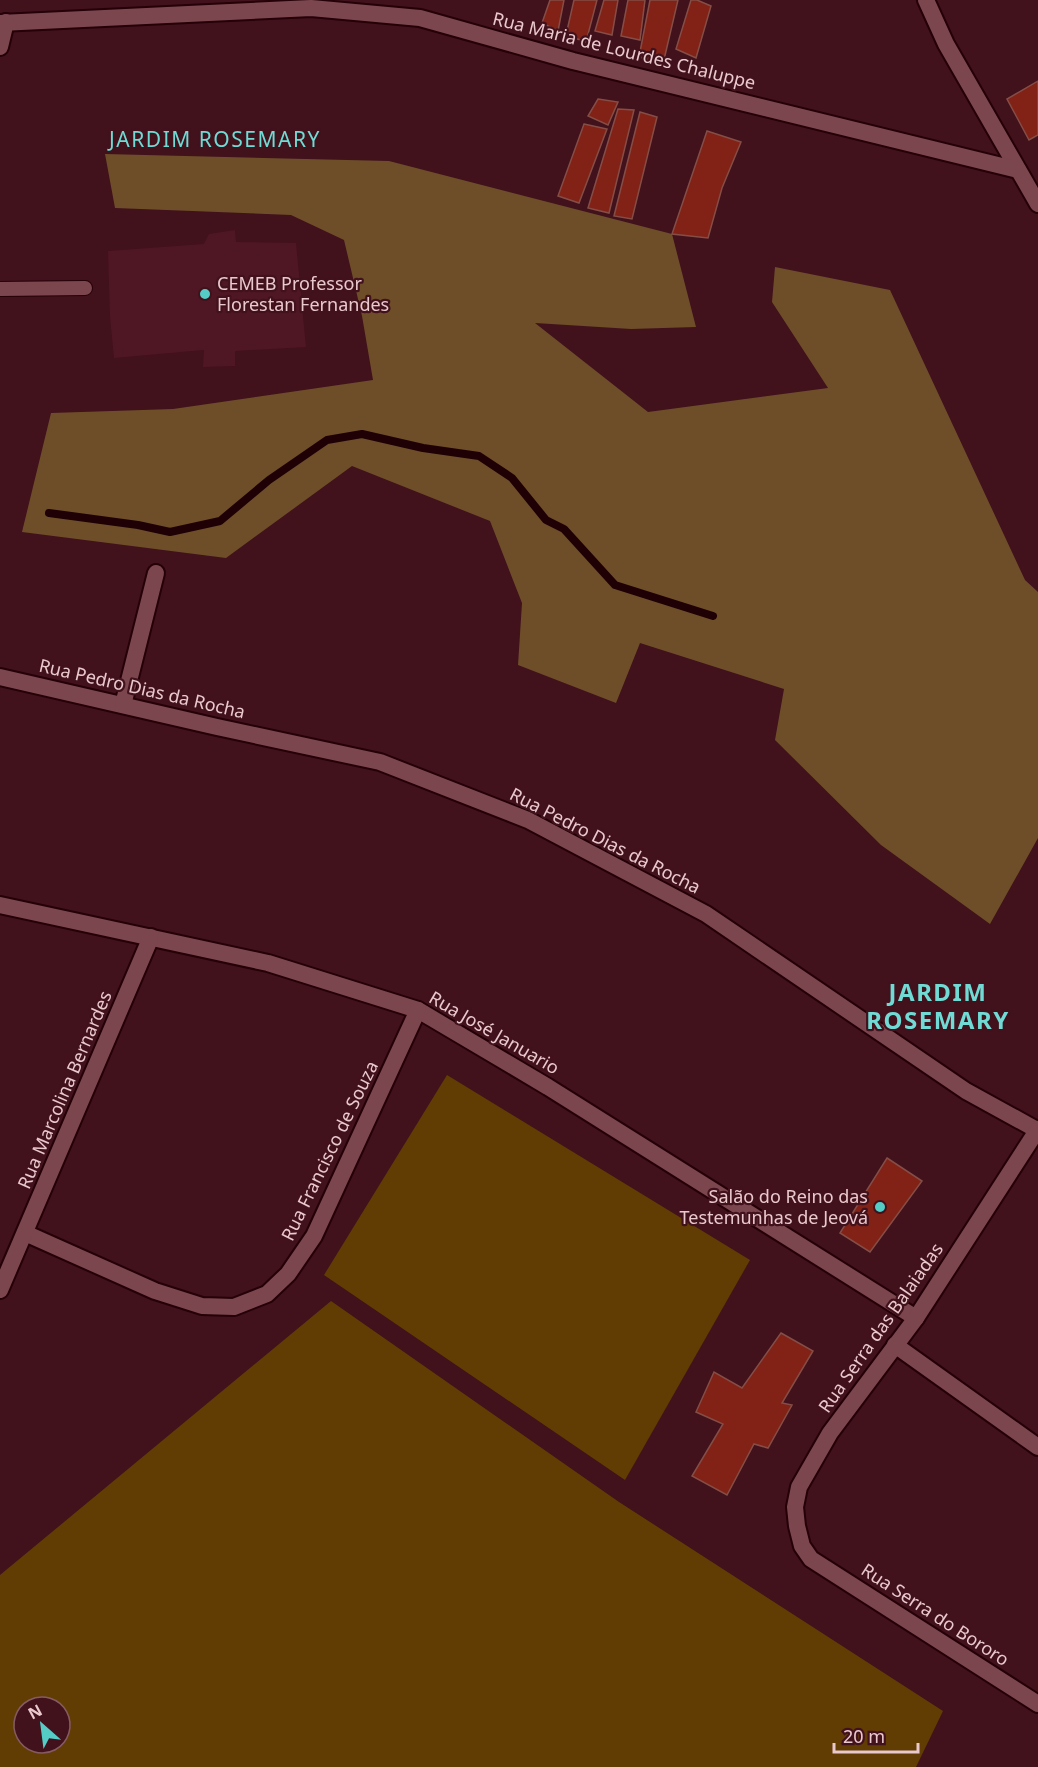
<svg xmlns="http://www.w3.org/2000/svg" width="1038" height="1767" font-family="'Noto Sans',sans-serif">
	<rect width="100%" height="100%" fill="#41111c"/>
	<!-- built -->
	<path fill="#4f1723" d="M235,230L236,242L296,243L306,347L235,351V366L203,367L204,350L114,358L110,317L108,251L204,244L209,234Z"/>
	<!-- green -->
	<g fill="#623d03" fill-rule="evenodd">
		<path d="M447,1075L750,1260L625,1480L324,1275Z"/>
		<path d="M331,1301L619,1502L943,1711L916,1767H0V1575ZM24,1707H60V1743H24Z"/>
	</g>
	<!-- forest -->
	<path fill="#6d4e29" d="M105,154L389,161L672,234L696,327L631,329L535,323L648,412L828,388L772,302L775,267L890,290L1025,580L1038,592V838L990,924L881,845L775,740L784,689L640,643L616,703L518,665L522,603L490,521L352,466L226,558L22,532L51,413L173,409L373,380L362,316L344,240L291,215L115,208Z"/>
	<g fill="none" stroke-linecap="round" stroke-linejoin="round">
		<!-- stream -->
		<path stroke="#1e0005" stroke-width="8" d="M49,513L138,525L170,532L220,521L269,480L327,440L362,434L423,448L479,456L512,478L546,520L564,529L615,585L713,616"/>
	</g>
	<!-- building -->
	<g fill="#822116" stroke="#844e46" stroke-width="1.5">
		<path d="M550,0H564L558,31L542,23Z"/>
		<path d="M574,0H597L586,42L566,35Z"/>
		<path d="M604,0H618L612,35L595,31Z"/>
		<path d="M628,0H645L640,40L621,36Z"/>
		<path d="M650,0H678L663,64L639,57Z"/>
		<path d="M691,0H697L711,6L696,58L676,49Z"/>
		<path d="M1038,81V135L1029,140L1007,99Z"/>
		<path d="M598,99L618,102L608,125L588,116Z"/>
		<path d="M618,109L634,110L609,213L588,208Z"/>
		<path d="M640,112L657,117L632,219L614,216Z"/>
		<path d="M584,124L607,129L579,203L558,196Z"/>
		<path d="M707,131L741,142L722,188L708,238L672,234Z"/>
		<path d="M887,1158L922,1181L870,1252L840,1233Z"/>
		<path d="M781,1333L813,1351L782,1403L792,1405L768,1448L754,1444L727,1495L692,1476L723,1424L696,1412L714,1372L742,1388Z"/>
	</g>
	<g fill="none" stroke-linecap="round" stroke-linejoin="round">
		<!-- service casing -->
		<g stroke="#250007" stroke-width="16">
			<path id="service" d="M0,289L85,288"/>
		</g>
		<!-- minor casing -->
		<g stroke="#250007" stroke-width="20">
			<g id="minor">
				<path d="M926,0L946,44L1038,204"/>
				<path d="M0,23L311,8L420,18L573,61L1018,170"/>
				<path d="M0,47L6,22"/>
				<path d="M0,677L217,727L380,762L528,820L706,914L966,1091L1037,1130"/>
				<path d="M123,705L156,573"/>
				<path d="M0,905L268,963L418,1010L548,1087L916,1318"/>
				<path d="M1038,1129L916,1318L830,1433L799,1487L795,1507L797,1526L802,1546L811,1559L1038,1704"/>
				<path d="M25,1233L155,1291L202,1306L234,1307L267,1294L288,1274L314,1236L418,1010"/>
				<path d="M0,1290L151,937"/>
				<path d="M895,1345L1038,1447"/>
			</g>
		</g>
		<!-- service -->
		<use href="#service" stroke="#7c464f" stroke-width="14"/>
		<!-- minor -->
		<use href="#minor" stroke="#7c464f" stroke-width="16"/>
	</g>
	<!-- markers -->
	<g fill="#54cdc7" stroke="#41111c" stroke-width="2">
		<circle cx="205" cy="294" r="6"/>
		<circle cx="880" cy="1207" r="6"/>
	</g>
	<g text-anchor="middle" stroke-width="4.5" stroke-linejoin="round" paint-order="stroke">
		<!-- street labels -->
		<g font-size="18" fill="#eac9cd" stroke="#41111c">
			<text transform="translate(624 51) rotate(14)" y="6">Rua Maria de Lourdes Chaluppe</text>
			<text transform="translate(142 689) rotate(13)" y="6">Rua Pedro Dias da Rocha</text>
			<text transform="translate(605 841) rotate(27)" y="6">Rua Pedro Dias da Rocha</text>
			<text transform="translate(494 1033) rotate(30)" y="6">Rua José Januario</text>
			<text transform="translate(65 1090) rotate(-67)" y="6">Rua Marcolina Bernardes</text>
			<text transform="translate(330 1151) rotate(-64)" y="6">Rua Francisco de Souza</text>
			<text transform="translate(881 1328) rotate(-55)" y="6">Rua Serra das Balaiadas</text>
			<text transform="translate(935 1615) rotate(33)" y="6">Rua Serra do Bororo</text>
		</g>
		<!-- poi labels -->
		<g font-size="18" fill="#eac9cd" stroke="#41111c" text-anchor="start">
			<text x="217" y="290">CEMEB Professor<tspan x="217" dy="21">Florestan Fernandes</tspan></text>
			<text x="868" y="1203" text-anchor="end">Salão do Reino das<tspan x="868" dy="21">Testemunhas de Jeová</tspan></text>
		</g>
		<!-- quarter labels -->
		<g font-size="21" letter-spacing="1.5" fill="#6fdbd4" stroke="#41111c">
			<text x="215" y="147">JARDIM ROSEMARY</text>
		</g>
		<!-- district labels -->
		<g font-size="24" font-weight="bold" letter-spacing="1.5" fill="#6fdbd4" stroke="#41111c">
			<text x="938" y="1001">JARDIM<tspan x="938" dy="28">ROSEMARY</tspan></text>
		</g>
	</g>
	<!-- north arrow -->
	<g transform="translate(42 1725) rotate(332)"><circle r="28" fill="#41111c" stroke="#855b63" stroke-width="1.5"/>
	<path d="M0-4.5L10 22L0 15L-10 22Z" fill="#54cdc7"/>
	<text y="-9" font-size="16" font-weight="bold" text-anchor="middle" fill="#eac9cd">N</text>
	</g>
	<!-- scale -->
	<path d="M834 1743v9h84v-9" fill="none" stroke="#eac9cd" stroke-width="3"/>
	<text x="843" y="1743" font-size="18" fill="#eac9cd" stroke="#41111c" stroke-width="4.5" paint-order="stroke">20 m</text>
</svg>
